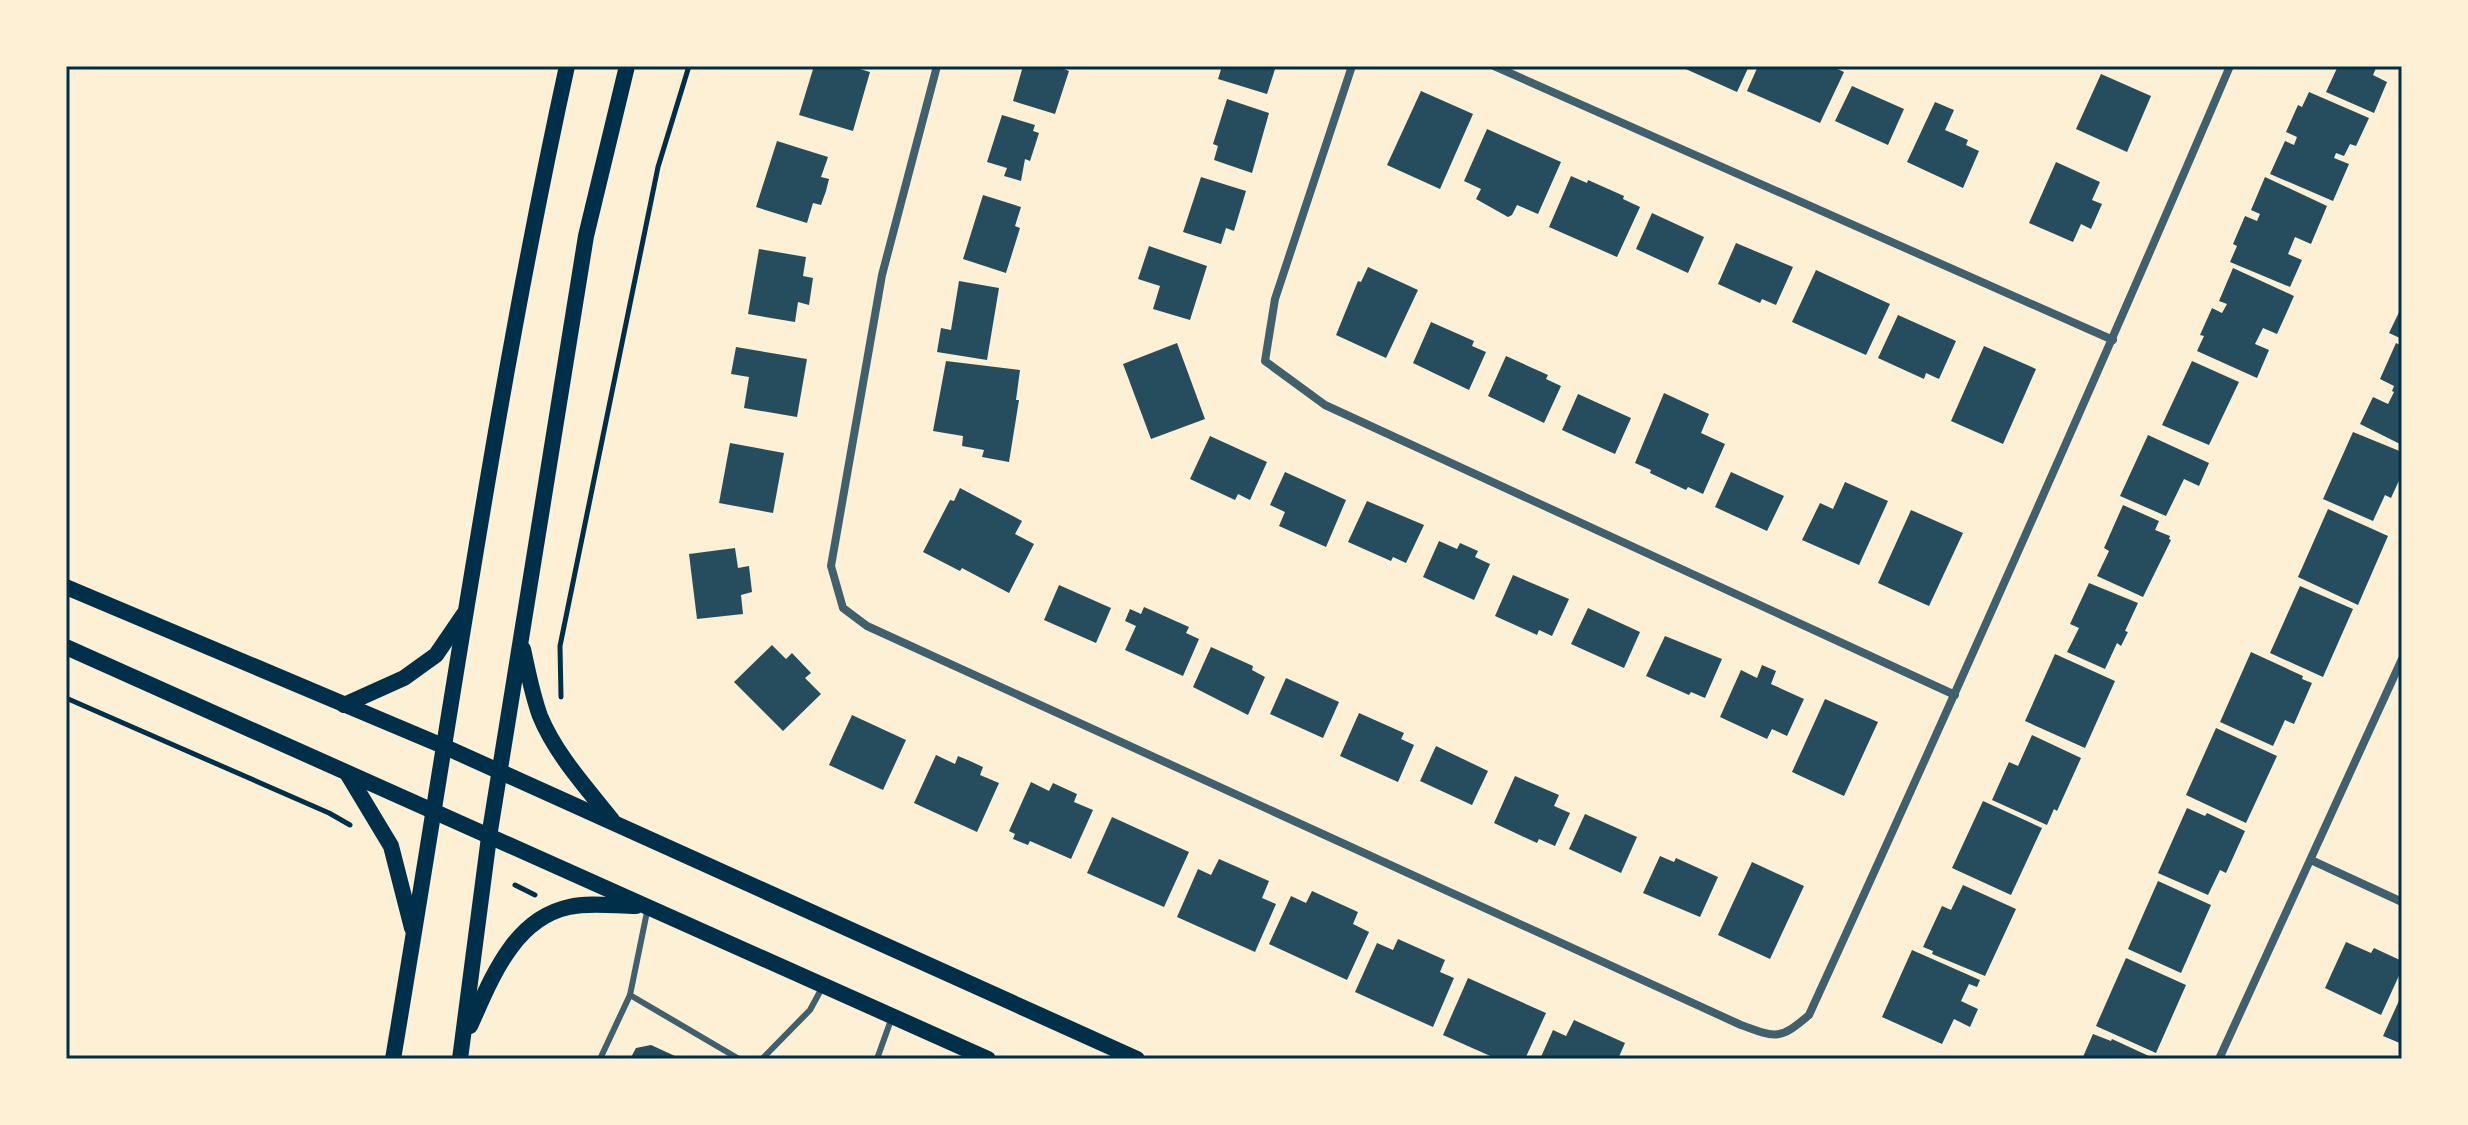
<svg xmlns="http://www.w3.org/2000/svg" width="2468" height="1125" font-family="Georgia,serif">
	<rect width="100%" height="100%" fill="#fdf0d5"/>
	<!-- building -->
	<g fill="#264d5e">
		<path d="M814,66H850L870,72L853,131L799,115Z"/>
		<path d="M1023,66H1065L1064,69L1069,71L1055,114L1013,101Z"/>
		<path d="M1222,66H1276L1267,94L1218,79Z"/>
		<path d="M1679,66H1749L1737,92Z"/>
		<path d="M1758,66H1831L1844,72L1820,123L1747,91Z"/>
		<path d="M2338,66H2377L2373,75L2387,82L2374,113L2326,92Z"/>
		<path d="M2101,74L2151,96L2127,152L2076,129Z"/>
		<path d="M1852,86L1904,109L1888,145L1835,121Z"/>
		<path d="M1421,91L1473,114L1440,189L1387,165Z"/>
		<path d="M2309,92L2369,118L2356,146L2350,144L2344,156L2336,153L2334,158L2349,164L2333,201L2270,174L2285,141L2294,145L2297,137L2286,132L2298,105L2302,107Z"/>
		<path d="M1227,99L1269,113L1252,173L1214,160L1218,146L1213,144Z"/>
		<path d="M1935,102L1954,110L1945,130L1968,140L1966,145L1979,151L1963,188L1907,162Z"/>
		<path d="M1002,115L1035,125L1033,131L1039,133L1030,161L1025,159L1021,181L1004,176L1007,168L987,162Z"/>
		<path d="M1487,129L1561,162L1538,214L1517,205L1512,215L1508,217L1476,199L1481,189L1464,181Z"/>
		<path d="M777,141L828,157L821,177L829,179L826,191L821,205L813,203L807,223L756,207Z"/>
		<path d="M2056,162L2100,182L2092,200L2102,204L2091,229L2081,224L2073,242L2029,223Z"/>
		<path d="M1571,176L1587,183L1588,180L1624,196L1623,199L1640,207L1617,257L1549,227Z"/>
		<path d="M1201,177L1246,191L1234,231L1226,228L1221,244L1183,232Z"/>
		<path d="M2265,177L2327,206L2311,244L2295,237L2288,254L2302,260L2290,287L2230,262L2237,246L2233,244L2245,216L2257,221L2260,214L2251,210Z"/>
		<path d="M983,195L1021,207L1015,226L1020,228L1006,273L963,259Z"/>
		<path d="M1652,213L1704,237L1688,273L1636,249Z"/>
		<path d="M1736,243L1793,267L1776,305L1762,299L1760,303L1718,284Z"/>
		<path d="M1149,246L1207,266L1190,320L1153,309L1160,286L1138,279Z"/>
		<path d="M759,249L806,257L803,276L813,278L809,305L798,302L795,322L748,314Z"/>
		<path d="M1368,267L1418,290L1386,358L1336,335L1358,281L1361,282Z"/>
		<path d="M2233,268L2294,296L2277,334L2263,328L2255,344L2269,350L2257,378L2197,351L2204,336L2200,335L2212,308L2222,313L2227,304L2219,301Z"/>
		<path d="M1816,270L1890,304L1866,355L1792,322Z"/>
		<path d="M959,281L999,288L987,360L937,352L941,328L951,330Z"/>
		<path d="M2402,306V339L2389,333Z"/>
		<path d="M1898,315L1956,341L1939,379L1926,373L1924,379L1878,358Z"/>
		<path d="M1431,322L1474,341L1472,346L1486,352L1469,390L1413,363Z"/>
		<path d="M1177,343L1205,419L1151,439L1123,364Z"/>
		<path d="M2396,343L2402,346V445L2360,424L2373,397L2388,404L2394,392L2392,391L2394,386L2380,379Z"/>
		<path d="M1984,346L2036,369L2003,444L1951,421Z"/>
		<path d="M736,347L807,359L797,417L744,408L749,377L731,374Z"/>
		<path d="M1506,356L1548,375L1546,379L1561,386L1544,423L1488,396Z"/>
		<path d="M946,361L1020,370L1016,400H1019L1009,462L982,457L984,450L962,446L963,436L933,431Z"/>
		<path d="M2192,361L2239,382L2209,445L2162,425Z"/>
		<path d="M1664,393L1709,414L1701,433L1725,444L1703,494L1688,487L1686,490L1650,473L1651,470L1635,463Z"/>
		<path d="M1578,394L1631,418L1615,454L1562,430Z"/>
		<path d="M2353,432L2402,452V474L2391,498L2385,495L2373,521L2323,499Z"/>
		<path d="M2148,435L2209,463L2199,486L2184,479L2166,516L2120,496Z"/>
		<path d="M1210,436L1267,462L1250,500L1238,494L1235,500L1190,479Z"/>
		<path d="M730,443L784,453L773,513L719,503Z"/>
		<path d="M1285,472L1346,500L1326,547L1279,526L1285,512L1270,505Z"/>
		<path d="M1731,472L1784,496L1767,531L1715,507Z"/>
		<path d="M1845,482L1888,501L1859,565L1802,540L1820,503L1833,509Z"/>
		<path d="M960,488L1022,521L1015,534L1034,544L1009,593L962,568L960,571L923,552L950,500L954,501Z"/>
		<path d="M1367,501L1424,525L1406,563L1393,557L1391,561L1348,542Z"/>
		<path d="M2123,505L2159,521L2155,530L2170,536L2169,539L2171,540L2143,597L2097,576L2109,551L2104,548Z"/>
		<path d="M2328,509L2388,536L2358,605L2298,577Z"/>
		<path d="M1911,510L1963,533L1929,606L1878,583Z"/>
		<path d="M1439,541L1457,549L1460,543L1478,551L1475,557L1490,564L1474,600L1423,577Z"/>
		<path d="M735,548L738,568L749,566L752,592L741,595L743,614L697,619L689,554Z"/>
		<path d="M1513,575L1569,599L1552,636L1539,630L1537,635L1495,616Z"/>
		<path d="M2089,583L2138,603L2125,631L2128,632L2121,646L2117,643L2105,669L2067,652L2079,628L2070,624Z"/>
		<path d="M1059,585L1111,608L1096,643L1044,620Z"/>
		<path d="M2300,586L2353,609L2323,677L2270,653Z"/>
		<path d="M1144,607L1189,627L1186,633L1199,639L1183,676L1125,650L1136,626L1125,621L1130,609L1141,614Z"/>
		<path d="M1588,608L1640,632L1624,668L1571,644Z"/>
		<path d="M1665,636L1722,659L1705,698L1691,692L1689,695L1646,676Z"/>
		<path d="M772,645L786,659L792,653L811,673L805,678L821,694L783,731L734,682Z"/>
		<path d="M1211,647L1253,666L1252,670L1265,677L1248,715L1193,687Z"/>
		<path d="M2251,652L2303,676L2302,679L2312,683L2294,724L2285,720L2273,746L2220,722Z"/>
		<path d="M2055,654L2115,681L2085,748L2025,721Z"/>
		<path d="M1762,665L1776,671L1771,684L1804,699L1787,736L1772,729L1767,739L1720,717L1741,670L1757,678Z"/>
		<path d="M1286,678L1339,702L1323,738L1270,714Z"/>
		<path d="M1825,699L1878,722L1844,796L1792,772Z"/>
		<path d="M1359,713L1404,733L1401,739L1414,745L1398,782L1340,756Z"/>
		<path d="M852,715L906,740L883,790L829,765Z"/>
		<path d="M2216,728L2277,756L2246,823L2186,795Z"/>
		<path d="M2032,735L2081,758L2057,811L2054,809L2047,825L1992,800L2009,762L2018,766Z"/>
		<path d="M1436,746L1488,771L1472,805L1420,781Z"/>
		<path d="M936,755L955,764L958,756L970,761L983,767L980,775L999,783L977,832L914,803Z"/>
		<path d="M1515,776L1559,795L1554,806L1570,813L1555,846L1539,839L1537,843L1494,823Z"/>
		<path d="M1031,782L1049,791L1053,783L1066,789L1077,794L1074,802L1093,810L1071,859L1030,841L1028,845L1013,839L1015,834L1009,831Z"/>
		<path d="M1983,801L2042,828L2011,895L1952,868Z"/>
		<path d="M2187,808L2205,816L2207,813L2245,831L2226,873L2220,870L2208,895L2158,873Z"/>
		<path d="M1585,814L1637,837L1621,873L1569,849Z"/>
		<path d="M1112,817L1189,852L1164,907L1087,873Z"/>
		<path d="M1660,856L1674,862L1676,858L1718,877L1700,917L1643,893Z"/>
		<path d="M1219,859L1269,881L1262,898L1276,904L1255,952L1177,917L1198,869L1211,875Z"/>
		<path d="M1752,862L1804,886L1770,959L1718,935Z"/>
		<path d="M2158,881L2211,905L2181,973L2128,949Z"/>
		<path d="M1963,885L2016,909L1985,976L1932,954L1933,951L1923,947L1942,906L1951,910Z"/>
		<path d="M1312,891L1358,912L1353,924L1369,932L1347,980L1269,944L1291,896L1306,903Z"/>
		<path d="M1398,939L1445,960L1440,972L1454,978L1433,1027L1355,992L1377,943L1393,950Z"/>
		<path d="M2346,942L2371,953L2374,948L2402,961V969L2381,1015L2325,988Z"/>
		<path d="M1912,950L1980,980L1977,987L1969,984L1961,1001L1978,1009L1970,1027L1954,1019L1942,1044L1882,1017Z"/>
		<path d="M2126,958L2186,985L2156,1053L2096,1026Z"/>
		<path d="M1468,978L1546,1013L1525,1059H1497L1443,1035Z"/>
		<path d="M2402,994V1044L2383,1036Z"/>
		<path d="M1574,1020L1625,1043L1618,1059H1540L1553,1030L1566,1036Z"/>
		<path d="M2093,1034L2111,1041L2112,1039L2151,1057L2150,1059H2082Z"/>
		<path d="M651,1045L675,1056L678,1059H630L636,1048Z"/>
	</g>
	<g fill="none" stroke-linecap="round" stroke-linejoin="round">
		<!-- path -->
		<g stroke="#003049" stroke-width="5">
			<path d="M561,697L560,646L658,167L689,66"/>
			<path d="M66,698L329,813L350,825"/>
			<path d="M515,885L535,895"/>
		</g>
		<!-- service -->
		<g stroke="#3f606c" stroke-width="6">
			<path d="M630,995L739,1059"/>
			<path d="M600,1059L630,995L648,907"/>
			<path d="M762,1059L810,1010L823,986"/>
			<path d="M877,1059L892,1017"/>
		</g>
		<!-- minor -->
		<g stroke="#3f606c" stroke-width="8">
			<path d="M937,66L882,275L831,566L843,608L867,626L1741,1025C1776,1038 1780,1040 1809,1015C1953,700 2094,384 2230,66"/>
			<path d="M1352,66L1275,299L1265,361L1325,405L1955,695"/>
			<path d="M1494,66L2113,340"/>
			<path d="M2311,860L2402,902"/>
			<path d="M2219,1059L2402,659"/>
		</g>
		<!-- secondary -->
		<g stroke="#003049" stroke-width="16">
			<path d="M66,587L443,746L1137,1059"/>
			<path d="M66,647L988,1059"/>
			<path d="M523,649C528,672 532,694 540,716C556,755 587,788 612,820"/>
			<path d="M344,705L404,678L436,655L464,614"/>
			<path d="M347,773L391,846L412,928"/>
			<path d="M470,1026C491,980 513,919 569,907C590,902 615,906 636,906"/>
			<path d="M393,1059C449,728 495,394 567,66"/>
			<path d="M460,1059L489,837L586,236L627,66"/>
		</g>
	</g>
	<!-- border -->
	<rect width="2468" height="1125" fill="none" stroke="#fdf0d5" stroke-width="136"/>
	<rect x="68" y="68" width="2332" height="989" fill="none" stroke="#003049" stroke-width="3"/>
</svg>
